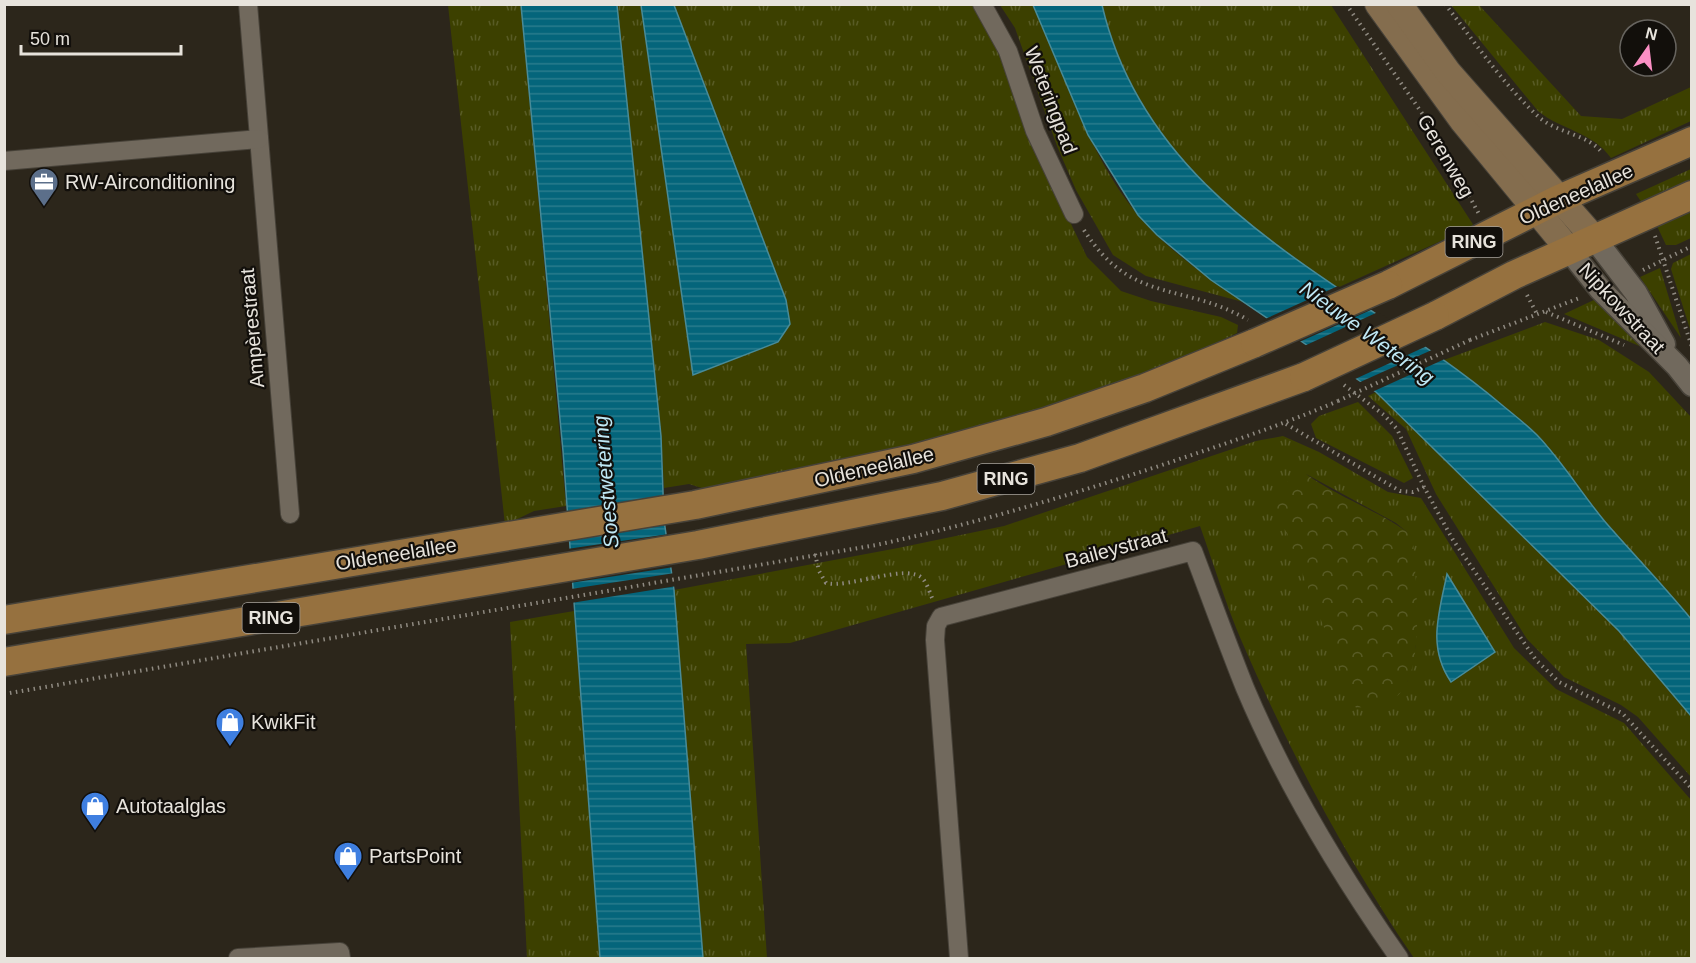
<svg xmlns="http://www.w3.org/2000/svg" width="1696" height="963" font-family="Helvetica,sans-serif">
	<defs>
		<pattern id="grass-tufts" width="24" height="20" patternUnits="userSpaceOnUse" patternTransform="scale(1.5)"><rect width="24" height="20" fill="#3c4000"/><path d="M3 7l-1-3M5 7V3M7 7l1-3M15 17l-1-3M17 17v-4M19 17l1-3" fill="none" stroke="#585b25"/></pattern>
		<pattern id="forest-crowns" width="20" height="18" patternUnits="userSpaceOnUse" patternTransform="scale(1.5)"><rect width="20" height="18" fill="#3c4000"/><path d="M2 6a3 3 0 1 1 6 0M12 15a3 3 0 1 1 6 0" fill="none" stroke="#585b25"/></pattern>
		<pattern id="water-rules" width="6" height="5" patternUnits="userSpaceOnUse" patternTransform="scale(1.5)"><rect width="6" height="5" fill="#04657b"/><path d="M0 2.5h6" fill="none" stroke="#297b8d"/></pattern>
	</defs>
	<rect width="100%" height="100%" fill="#2c261b"/>
	<!-- grass -->
	<g fill="url(#grass-tufts)" fill-rule="evenodd">
		<path d="M448,5H521L566,506L534,511L505,525Z"/>
		<path d="M617,5H641L693,375L790,324L786,300L674,5H972L995,41L1058,197L1087,257L1121,291L1151,301L1221,317L1238,325L1237,333L1129,384L921,444L708,490L689,484L664,488L661,436Z"/>
		<path d="M1000,5H1033C1066,75 1087,153 1137,214C1166,249 1206,276 1243,302L1146,276L1113,255L1076,190L1057,146L1015,28Z"/>
		<path d="M1102,5H1331L1474,226L1337,288C1304,264 1269,241 1237,216C1173,163 1121,86 1102,5Z"/>
		<path d="M1451,5H1479L1581,116L1622,119L1691,87V121L1611,158C1593,132 1561,130 1538,111Z"/>
		<path d="M1691,169V185L1644,206L1636,194Z"/>
		<path d="M1691,211V238L1676,245H1666L1657,226Z"/>
		<path d="M1691,254V332L1671,269L1673,263Z"/>
		<path d="M1660,268L1681,338L1640,277Z"/>
		<path d="M1596,299L1644,348L1564,314Z"/>
		<path d="M1545,322L1599,340L1649,372L1691,417V619L1503,406L1444,360Z"/>
		<path d="M1376,392L1619,631L1691,716V777L1638,717L1621,705L1564,677L1527,639L1436,494L1406,429L1368,396Z"/>
		<path d="M1358,402L1392,436L1413,478L1404,483L1316,438L1311,424L1319,416Z"/>
		<path d="M1283,436L1319,452L1388,492L1421,498L1514,648L1556,689L1624,723L1691,800V958H1414C1346,859 1290,752 1242,642C1226,605 1214,565 1200,526L790,643L746,644L767,958H703L674,590L898,548L1004,526L1256,441ZM1306,474L1396,523L1412,536L1416,645L1407,682ZM1448,575L1495,652L1451,682L1437,642L1438,616Z"/>
		<path d="M574,611L600,958H527L510,622Z"/>
	</g>
	<!-- forest -->
	<path fill="url(#forest-crowns)" d="M1306,474C1339,498 1380,511 1413,536C1414,574 1429,673 1395,698C1385,705 1368,706 1356,708L1274,502L1280,485Z"/>
	<!-- water -->
	<g fill="url(#water-rules)" stroke="#488b98" stroke-width="1.5">
		<path d="M521,5H617L661,436L664,520L674,590L703,958H600L563,451Z"/>
		<path d="M641,5H674L786,300L790,324L778,342L693,375Z"/>
		<path d="M1033,5H1102C1150,211 1356,282 1502,405C1514,415 1526,424 1537,435C1563,462 1583,496 1607,524C1635,556 1664,586 1691,619V716L1619,631L1376,392L1211,280L1157,235L1138,215L1088,135Z"/>
		<path d="M1447,574L1495,652L1451,682C1427,647 1439,613 1447,574Z"/>
	</g>
	<!-- pier -->
	<g fill="#2c261b">
		<path d="M1338,286L1373,309L1297,343L1263,320Z"/>
		<path d="M1378,312L1429,345L1353,380L1302,347Z"/>
		<path d="M1434,349L1447,358L1372,392L1358,383Z"/>
		<path d="M669,534L674,567L570,583L567,549Z"/>
		<path d="M675,573L677,586L571,603V589Z"/>
	</g>
	<g fill="none" stroke-linecap="round" stroke-linejoin="round">
		<!-- minor casing -->
		<g stroke="#474239" stroke-width="20">
			<g id="minor">
				<path d="M248,4L290,514"/>
				<path d="M982,4L1008,51L1035,131L1074,214"/>
				<path d="M4,161L259,139"/>
				<path d="M238,958L340,952L341,958"/>
				<path d="M959,958L935,640L936,626L941,617L1193,551C1210,596 1227,643 1245,688C1285,783 1340,874 1399,958"/>
			</g>
		</g>
		<!-- tertiary casing -->
		<g stroke="#474239" stroke-width="25">
			<g id="tertiary">
				<path d="M1594,238L1636,293L1664,344"/>
				<path d="M1569,250L1600,289L1677,366L1692,385"/>
			</g>
		</g>
		<!-- secondary casing -->
		<g stroke="#474239" stroke-width="28">
			<g id="secondary">
				<path d="M1378,4L1462,120L1569,250"/>
				<path d="M1399,4L1448,72L1594,238"/>
			</g>
		</g>
		<!-- primary casing -->
		<g stroke="#474239" stroke-width="31">
			<g id="primary">
				<path d="M1388,285L1559,199L1692,141"/>
				<path d="M1435,316L1514,275L1692,195"/>
				<path d="M4,620L695,505L913,459L1046,422L1145,388L1255,343"/>
				<path d="M4,662L698,545L942,496L1080,458L1304,377"/>
			</g>
		</g>
		<!-- path -->
		<g stroke="#8f8a81" stroke-width="4" stroke-dasharray="1.5 4.5" stroke-linecap="butt">
			<path d="M1346,4L1433,129L1479,214"/>
			<path d="M1445,4C1474,41 1505,87 1540,118C1559,134 1589,134 1603,154"/>
			<path d="M1084,230C1131,305 1184,282 1248,320"/>
			<path d="M1655,236L1692,347"/>
			<path d="M1643,270L1692,246"/>
			<path d="M1527,295L1537,314"/>
			<path d="M1546,312L1624,345"/>
			<path d="M1470,340L1582,297"/>
			<path d="M1344,385L1384,415L1397,429L1424,487L1453,540L1536,660L1559,682L1622,713L1692,789"/>
			<path d="M1286,424L1400,491L1413,492L1424,487"/>
			<path d="M815,554L819,571L826,583C849,589 908,562 923,579C928,585 930,594 933,600"/>
			<path d="M4,694L876,545C974,524 1067,496 1162,465C1221,445 1280,426 1338,401"/>
		</g>
		<!-- minor -->
		<use href="#minor" stroke="#71695d" stroke-width="18"/>
		<!-- tertiary -->
		<use href="#tertiary" stroke="#71695d" stroke-width="22"/>
		<!-- secondary -->
		<use href="#secondary" stroke="#846d4e" stroke-width="26"/>
		<!-- primary -->
		<use href="#primary" stroke="#96713f" stroke-width="28"/>
		<!-- primary-bridge casing -->
		<g stroke="#474239" stroke-width="31" stroke-linecap="butt">
			<g id="primary-bridge">
				<path d="M1255,343L1388,285"/>
				<path d="M1304,377L1435,316"/>
			</g>
		</g>
		<!-- path-bridge -->
		<path stroke="#8f8a81" stroke-width="4" stroke-dasharray="1.5 4.5" stroke-linecap="butt" d="M1338,401L1470,340"/>
		<!-- primary-bridge -->
		<use href="#primary-bridge" stroke="#96713f" stroke-width="28"/>
	</g>
	<!-- icons -->
	<defs>
		<g id="office-pin" transform="scale(1.5)"><path d="M0 17L-7.5 6A9.5 9.5 0 1 1 7.5 6Z" fill="#5c6f8a" stroke="#120f0b"/><path d="M-6-3h4V-5.5h4V-3h4V5H-6ZM-1-4.5V-3h2v-1.5ZM-6 0V1H6V0Z" fill="#fff"/></g>
		<g id="shop-pin" transform="scale(1.5)"><path d="M0 17L-7.5 6A9.5 9.5 0 1 1 7.5 6Z" fill="#3f7fe0" stroke="#120f0b"/><path d="M-5-2.5h2.3a2.7 3.5 0 0 1 5.4 0H5L5.5 6h-11ZM-1.5-2.5h3a1.5 2.3 0 0 0-3 0Z" fill="#fff"/></g>
	</defs>
	<g fill-rule="evenodd">
		<use href="#office-pin" x="44" y="182"/>
		<use href="#shop-pin" x="230" y="722"/>
		<use href="#shop-pin" x="95" y="806"/>
		<use href="#shop-pin" x="348" y="856"/>
	</g>
	<g text-anchor="middle" stroke-width="4.5" stroke-linejoin="round" paint-order="stroke">
		<!-- shield labels -->
		<g fill="#120f0b" stroke="#a7a39d" stroke-width="1.5">
			<rect x="1445.5" y="227" width="57" height="30" rx="4.5"/>
			<rect x="977.5" y="464" width="57" height="30" rx="4.5"/>
			<rect x="242.5" y="603" width="57" height="30" rx="4.5"/>
		</g>
		<g font-size="18" font-weight="bold" fill="#e7e3dc">
			<text x="1474" y="248">RING</text>
			<text x="1006" y="485">RING</text>
			<text x="271" y="624">RING</text>
		</g>
		<!-- street labels -->
		<g font-size="20" fill="#e7e3dc" stroke="#120f0b">
			<text transform="translate(1051 100) rotate(69)" y="7">Weteringpad</text>
			<text transform="translate(1446 156) rotate(60)" y="7">Gerenweg</text>
			<text transform="translate(1576 194) rotate(-24)" y="7">Oldeneelallee</text>
			<text transform="translate(1622 308) rotate(47)" y="7">Nipkowstraat</text>
			<text transform="translate(252 328) rotate(-95)" y="7">Ampèrestraat</text>
			<text transform="translate(874 467) rotate(-13)" y="7">Oldeneelallee</text>
			<text transform="translate(1116 548) rotate(-15)" y="7">Baileystraat</text>
			<text transform="translate(396 554) rotate(-9)" y="7">Oldeneelallee</text>
		</g>
		<!-- poi labels -->
		<g font-size="20" fill="#e7e3dc" stroke="#120f0b" text-anchor="start">
			<text x="65" y="189">RW-Airconditioning</text>
			<text x="251" y="729">KwikFit</text>
			<text x="116" y="813">Autotaalglas</text>
			<text x="369" y="863">PartsPoint</text>
		</g>
		<!-- water labels -->
		<g font-size="21" font-style="italic" fill="#bfe8f5" stroke="#120f0b">
			<text transform="translate(1367 333) rotate(36)" y="7">Nieuwe Wetering</text>
			<text transform="translate(606 482) rotate(-95)" y="7">Soestwetering</text>
		</g>
	</g>
	<!-- border -->
	<rect width="1696" height="963" fill="none" stroke="#e7e3dc" stroke-width="12"/>
	<!-- north arrow -->
	<g transform="translate(1648 48) rotate(14)"><circle r="28" fill="#120f0b" stroke="#67645f" stroke-width="1.5"/>
	<path d="M0-4.5L10 22L0 15L-10 22Z" fill="#fb8fc4"/>
	<text y="-9" font-size="16" font-weight="bold" text-anchor="middle" fill="#e7e3dc">N</text>
	</g>
	<!-- scale -->
	<path d="M21 45v9h160v-9" fill="none" stroke="#e7e3dc" stroke-width="3"/>
	<text x="30" y="45" font-size="18" fill="#e7e3dc" stroke="#120f0b" stroke-width="4.5" paint-order="stroke">50 m</text>
</svg>
